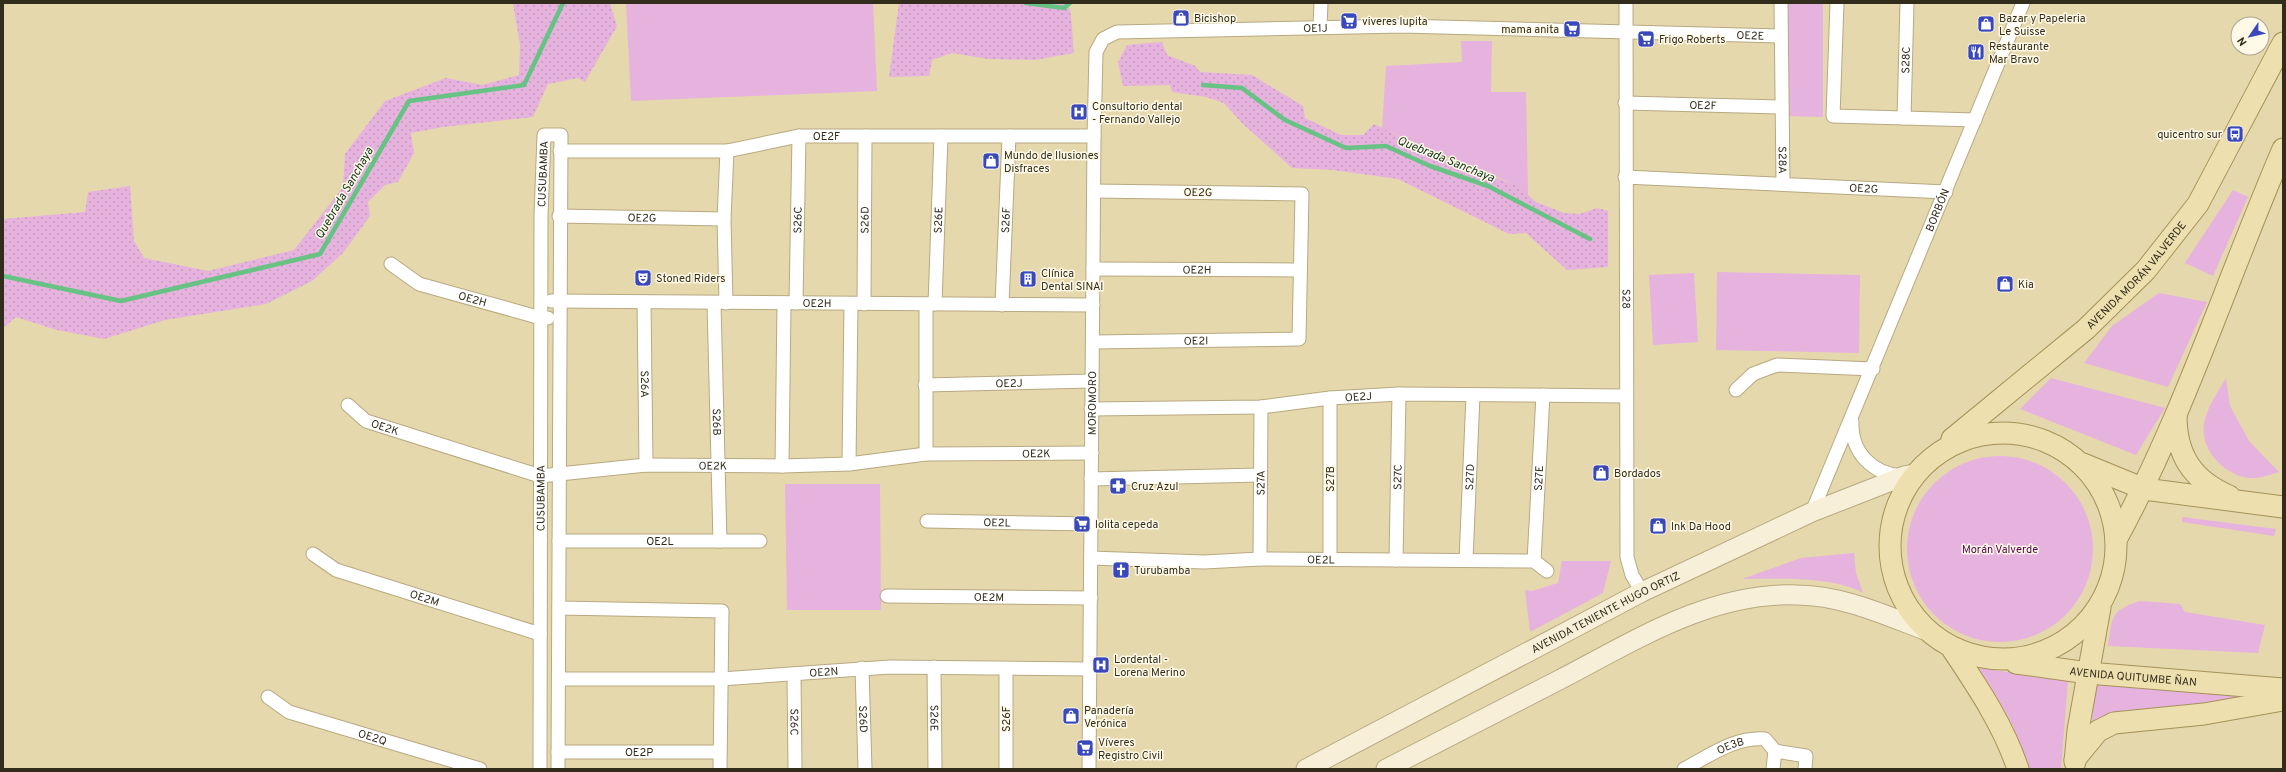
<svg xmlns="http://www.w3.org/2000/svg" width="2286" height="772" font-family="Overpass,sans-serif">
	<defs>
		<pattern id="grass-dots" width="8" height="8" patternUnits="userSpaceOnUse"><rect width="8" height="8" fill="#e6b2de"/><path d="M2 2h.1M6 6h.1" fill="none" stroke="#c699be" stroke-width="1.8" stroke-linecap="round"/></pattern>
	</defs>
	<rect width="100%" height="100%" fill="#e6d8ad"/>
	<!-- grass -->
	<g fill="url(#grass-dots)">
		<path d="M513,3H610L617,26L585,82L578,78L548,84L533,117L443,127L411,133L414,153L398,182L385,185L368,202L370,216L343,253L312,281L266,304L165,320L104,339L57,330L16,317L3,328V219L85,212L88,192L130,186L134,241L144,258L208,271L294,250L343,187L345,154L385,101L446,78L482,85L519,75L520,45Z"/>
		<path d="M899,3H1068C1073,19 1072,36 1074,53L1035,60L988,59L952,53L932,60L929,76L889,77Z"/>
		<path d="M1162,42L1167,55L1195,66L1200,72L1252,75L1303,106L1305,118L1341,135H1363L1374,124L1461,166L1517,185L1536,202L1564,213L1580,214L1597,208L1608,211V267L1567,270L1526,233L1509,234L1398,179L1333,170L1292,168L1242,123L1224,103L1206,97L1172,92L1170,85L1123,86L1118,62L1127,45Z"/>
	</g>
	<!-- green -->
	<g fill="#e6b2de">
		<path d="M626,3H873L877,91L631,101Z"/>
		<path d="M1785,3H1823V117L1786,116Z"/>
		<path d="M1461,41H1492L1491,92H1526L1528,195L1517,185L1465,165L1382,128L1386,66L1462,62Z"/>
		<path d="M2233,190L2248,197L2213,276L2185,263Z"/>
		<path d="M1717,272L1860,275L1859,353L1716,350Z"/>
		<path d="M1694,273L1698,342L1653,345L1649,275Z"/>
		<path d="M2159,293L2207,302L2168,387L2084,363L2112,326Z"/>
		<path d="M2051,378L2165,408L2136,455L2020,409Z"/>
		<path d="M2226,378L2230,406L2249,441L2279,472C2270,475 2259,479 2249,478C2223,475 2197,447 2205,419C2209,405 2218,391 2226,378Z"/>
		<circle cx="2000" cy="549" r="93"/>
		<path d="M785,484H880L881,610H787Z"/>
		<path d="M2182,517L2276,529L2274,536L2182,522Z"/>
		<path d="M1854,553L1856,573L1863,593C1833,576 1776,579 1742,579L1801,558Z"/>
		<path d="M1562,561H1611L1603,593L1530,632L1525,590L1532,591L1558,583Z"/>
		<path d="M2140,601L2180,604L2185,612L2265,625L2258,653L2108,646C2113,617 2109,611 2140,601Z"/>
		<path d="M1978,668L2068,680L2061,769H2029C2019,732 2000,699 1978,668Z"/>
		<path d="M2096,683L2267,696L2092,721Z"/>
	</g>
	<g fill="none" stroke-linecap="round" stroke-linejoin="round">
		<!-- stream -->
		<g stroke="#67c383" stroke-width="4.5">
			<path d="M1026,3L1064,8L1070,3"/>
			<path d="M1203,85L1242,88L1285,120L1346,148L1386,146L1430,166L1488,186L1590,239"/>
			<path d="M3,276L121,301L320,254L409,101L524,85L563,3"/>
		</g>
		<!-- minor casing -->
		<g stroke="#b7a980" stroke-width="15">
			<g id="minor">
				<path id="s1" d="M1626,3L1627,557L1632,575L1642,592"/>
				<path id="s2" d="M1781,3L1783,183"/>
				<path d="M1837,3L1833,116L1975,120"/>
				<path d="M1320,26L1321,3"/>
				<path id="s3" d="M1625,103L1781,107"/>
				<path id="s4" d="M1904,118L1907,3"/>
				<path id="s5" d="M560,151H727L799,136H1094"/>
				<path id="s6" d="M1625,177L1946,192"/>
				<path id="s7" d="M559,216L724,219"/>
				<path id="s8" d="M391,264L419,284L541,318H548"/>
				<path id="s9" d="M1093,269L1300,270"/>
				<path id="s10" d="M551,301L1093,305"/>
				<path id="s11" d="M644,302L646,465"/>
				<path id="s12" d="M714,303L720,541"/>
				<path d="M726,303L724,219L727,151"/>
				<path id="s13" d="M796,303L799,136"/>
				<path id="s14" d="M864,304L865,136"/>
				<path d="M926,304V454"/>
				<path id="s15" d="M935,304L941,136"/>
				<path id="s16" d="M1002,305L1009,136"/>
				<path id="s17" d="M1093,342L1299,339L1302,194L1094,191"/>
				<path id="s18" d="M925,385L1092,381"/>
				<path d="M1736,390L1753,374L1777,365L1873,369"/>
				<path id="s19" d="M348,405L366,421L540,476L646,465L782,466L849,464L926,454L1092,453"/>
				<path id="s20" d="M1091,409L1261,407L1330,398L1399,394L1625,396"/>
				<path d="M1852,422C1851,452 1872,474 1902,476"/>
				<path d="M849,464L851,304"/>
				<path d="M782,466L784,303"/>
				<path d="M1091,479L1260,475"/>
				<path id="s21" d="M1812,512L2023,3"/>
				<path id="s22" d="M927,521L1091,524"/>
				<path id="s23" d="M559,541H760"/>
				<path id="s24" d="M313,554L336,570L540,634"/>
				<path id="s25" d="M1091,558L1204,562L1260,559L1534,561L1547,571"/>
				<path id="s26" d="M1260,559L1261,407"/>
				<path d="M1330,559V398"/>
				<path id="s27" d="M1396,560L1399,394"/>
				<path id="s28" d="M1466,560L1473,395"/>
				<path id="s29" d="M1534,561L1543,395"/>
				<path id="s30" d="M887,596L1091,598"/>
				<path d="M559,608L722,611L720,769"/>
				<path id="s31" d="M934,667L935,769"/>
				<path id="s32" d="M862,668L865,769"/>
				<path d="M1006,669V769"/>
				<path id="s33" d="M794,674L795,769"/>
				<path id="s34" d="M559,679H721L890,667L1090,669"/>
				<path id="s35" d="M268,697L289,712L480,769"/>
				<path d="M1775,751L1806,756L1805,769"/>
				<path id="s36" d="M558,752H720"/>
				<path id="s37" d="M540,769L541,216L544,135H561L558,769"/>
				<path id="s38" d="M1089,769L1094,136L1096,52L1103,39L1117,32L1402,26L1780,36"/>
				<path id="s39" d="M1684,769C1711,755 1734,737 1765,739L1775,751"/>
				<path d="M1773,769L1775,751"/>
			</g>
		</g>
		<!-- secondary casing -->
		<g stroke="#b7a980" stroke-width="21">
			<g id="secondary">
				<path id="s40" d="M1306,769L1642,592L1812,512L1904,476L1914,474"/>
				<path d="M1386,769C1445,739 1503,709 1561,679C1634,641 1712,591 1798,595C1844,596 1882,614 1925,630"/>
			</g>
		</g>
		<!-- primary casing -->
		<g stroke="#a59258" stroke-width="23">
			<g id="primary">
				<path d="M2176,415C2176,455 2192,480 2229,496"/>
				<circle cx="2003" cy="546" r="113"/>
				<path id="s41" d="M1952,439L2086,329L2146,270L2198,204L2283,43"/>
				<path d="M2083,464L2144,489L2283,507"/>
				<path d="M2116,540C2184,415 2227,279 2283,149"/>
				<path d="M1951,647C1977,686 2003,724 2018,769"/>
				<path id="s42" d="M2016,663L2088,673L2283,689"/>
				<path d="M2075,759L2098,731L2114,723L2204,714L2283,700"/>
				<path d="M2075,762L2078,730L2100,608"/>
			</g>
		</g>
		<!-- minor -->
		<use href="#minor" stroke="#fff" stroke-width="13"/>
		<!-- secondary -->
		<use href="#secondary" stroke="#f7efd7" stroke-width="19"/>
		<!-- primary -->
		<use href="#primary" stroke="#eedfaf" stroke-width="21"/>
	</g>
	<!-- icons -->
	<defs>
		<g id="shop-square" transform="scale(0.9)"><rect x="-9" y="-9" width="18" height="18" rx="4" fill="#3948bb" stroke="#fff9e8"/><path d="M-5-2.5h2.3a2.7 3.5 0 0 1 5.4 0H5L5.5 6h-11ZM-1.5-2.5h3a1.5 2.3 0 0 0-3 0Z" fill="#fff"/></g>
		<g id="supermarket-square" transform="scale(0.9)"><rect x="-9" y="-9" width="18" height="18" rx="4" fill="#3948bb" stroke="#fff9e8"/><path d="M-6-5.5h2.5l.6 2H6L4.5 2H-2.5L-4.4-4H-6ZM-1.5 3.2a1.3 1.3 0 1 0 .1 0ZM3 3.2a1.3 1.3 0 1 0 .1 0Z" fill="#fff"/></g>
		<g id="restaurant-square" transform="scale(0.9)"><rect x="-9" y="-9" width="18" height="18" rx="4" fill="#3948bb" stroke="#fff9e8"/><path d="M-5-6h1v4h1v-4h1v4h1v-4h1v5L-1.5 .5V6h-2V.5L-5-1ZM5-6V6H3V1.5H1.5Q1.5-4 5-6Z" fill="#fff"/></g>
		<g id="hospital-square" transform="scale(0.9)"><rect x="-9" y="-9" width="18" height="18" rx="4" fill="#3948bb" stroke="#fff9e8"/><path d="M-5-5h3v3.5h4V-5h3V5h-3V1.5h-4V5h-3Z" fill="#fff"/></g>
		<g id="bus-square" transform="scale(0.9)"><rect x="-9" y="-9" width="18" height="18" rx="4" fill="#3948bb" stroke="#fff9e8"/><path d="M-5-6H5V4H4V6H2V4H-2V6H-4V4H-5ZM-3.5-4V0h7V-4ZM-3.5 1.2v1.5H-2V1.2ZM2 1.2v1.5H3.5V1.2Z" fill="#fff"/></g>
		<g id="theatre-square" transform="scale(0.9)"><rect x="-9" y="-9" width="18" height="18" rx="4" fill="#3948bb" stroke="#fff9e8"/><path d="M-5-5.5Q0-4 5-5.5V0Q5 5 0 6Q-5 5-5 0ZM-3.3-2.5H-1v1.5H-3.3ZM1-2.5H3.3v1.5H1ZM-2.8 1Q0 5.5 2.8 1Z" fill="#fff"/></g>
		<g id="building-square" transform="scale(0.9)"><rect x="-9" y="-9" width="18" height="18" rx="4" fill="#3948bb" stroke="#fff9e8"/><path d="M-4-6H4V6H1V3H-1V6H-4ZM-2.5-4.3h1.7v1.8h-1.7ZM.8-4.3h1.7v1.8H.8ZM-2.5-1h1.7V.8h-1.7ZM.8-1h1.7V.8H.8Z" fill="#fff"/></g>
		<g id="pharmacy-square" transform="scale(0.9)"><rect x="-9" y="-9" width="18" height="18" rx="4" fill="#3948bb" stroke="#fff9e8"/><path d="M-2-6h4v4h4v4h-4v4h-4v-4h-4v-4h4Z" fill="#fff"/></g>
		<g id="church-square" transform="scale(0.9)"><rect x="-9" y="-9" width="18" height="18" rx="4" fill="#3948bb" stroke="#fff9e8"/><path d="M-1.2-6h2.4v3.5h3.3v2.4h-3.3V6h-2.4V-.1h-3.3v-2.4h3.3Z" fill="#fff"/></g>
	</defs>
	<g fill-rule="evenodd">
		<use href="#shop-square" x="1181" y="18"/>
		<use href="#supermarket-square" x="1349" y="21"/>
		<use href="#shop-square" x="1986" y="24"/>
		<use href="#supermarket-square" x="1572" y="29"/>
		<use href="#supermarket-square" x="1646" y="39"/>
		<use href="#restaurant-square" x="1976" y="52"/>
		<use href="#hospital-square" x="1079" y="112"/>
		<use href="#bus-square" x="2235" y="134"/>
		<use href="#shop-square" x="991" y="161"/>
		<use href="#theatre-square" x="643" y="278"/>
		<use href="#building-square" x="1028" y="279"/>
		<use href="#shop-square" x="2005" y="284"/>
		<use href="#shop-square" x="1601" y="473"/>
		<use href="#pharmacy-square" x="1118" y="486"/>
		<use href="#supermarket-square" x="1082" y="524"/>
		<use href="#shop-square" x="1658" y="526"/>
		<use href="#church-square" x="1121" y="570"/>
		<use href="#hospital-square" x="1101" y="665"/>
		<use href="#shop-square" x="1071" y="716"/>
		<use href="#supermarket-square" x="1085" y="748"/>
	</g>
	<g text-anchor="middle" stroke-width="3" stroke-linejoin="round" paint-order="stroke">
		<!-- poi labels -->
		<g font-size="11" fill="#322c1c" stroke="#fff9e8" text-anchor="start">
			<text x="1194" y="22">Bicishop</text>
			<text x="1999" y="22">Bazar y Papeleria<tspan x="1999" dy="13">Le Suisse</tspan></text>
			<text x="1362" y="25">viveres lupita</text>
			<text x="1559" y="33" text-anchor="end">mama anita</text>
			<text x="1659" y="43">Frigo Roberts</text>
			<text x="1989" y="50">Restaurante<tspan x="1989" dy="13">Mar Bravo</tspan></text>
			<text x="1092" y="110">Consultorio dental<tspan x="1092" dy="13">- Fernando Vallejo</tspan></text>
			<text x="2222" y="138" text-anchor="end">quicentro sur</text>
			<text x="1004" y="159">Mundo de Ilusiones<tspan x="1004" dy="13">Disfraces</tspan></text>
			<text x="1041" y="277">Clínica<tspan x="1041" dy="13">Dental SINAI</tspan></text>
			<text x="656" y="282">Stoned Riders</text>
			<text x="2018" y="288">Kia</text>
			<text x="1614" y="477">Bordados</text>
			<text x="1131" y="490">Cruz Azul</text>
			<text x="1095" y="528">lolita cepeda</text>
			<text x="1671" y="530">Ink Da Hood</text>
			<text x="1134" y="574">Turubamba</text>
			<text x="1114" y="663">Lordental -<tspan x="1114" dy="13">Lorena Merino</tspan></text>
			<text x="1084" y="714">Panadería<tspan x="1084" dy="13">Verónica</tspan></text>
			<text x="1098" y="746">Víveres<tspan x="1098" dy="13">Registro Civil</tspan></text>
		</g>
		<!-- street labels -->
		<g font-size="11" fill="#322c1c" stroke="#fff9e8">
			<text dy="4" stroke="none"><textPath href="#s38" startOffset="946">OE1J</textPath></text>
			<text dy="4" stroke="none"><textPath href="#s38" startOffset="1381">OE2E</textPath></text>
			<text dy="4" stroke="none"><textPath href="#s4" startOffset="58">S28C</textPath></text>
			<text dy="4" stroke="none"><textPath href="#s3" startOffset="78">OE2F</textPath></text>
			<text dy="4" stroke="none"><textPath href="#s5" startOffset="268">OE2F</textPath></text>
			<text dy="4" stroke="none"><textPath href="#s2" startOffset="157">S28A</textPath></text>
			<text dy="4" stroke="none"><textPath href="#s37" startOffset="595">CUSUBAMBA</textPath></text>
			<text dy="4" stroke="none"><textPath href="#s6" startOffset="239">OE2G</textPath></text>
			<text transform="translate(1198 192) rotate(1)" y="4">OE2G</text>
			<text dy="4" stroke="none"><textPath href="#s21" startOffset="327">BORBÓN</textPath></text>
			<text dy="4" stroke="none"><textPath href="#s7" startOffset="83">OE2G</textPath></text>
			<text dy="4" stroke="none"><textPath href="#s13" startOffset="83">S26C</textPath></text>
			<text dy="4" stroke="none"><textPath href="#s14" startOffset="84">S26D</textPath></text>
			<text dy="4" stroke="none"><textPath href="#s15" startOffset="84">S26E</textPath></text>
			<text dy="4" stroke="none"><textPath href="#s16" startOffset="85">S26F</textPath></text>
			<text dy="4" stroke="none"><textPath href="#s9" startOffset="104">OE2H</textPath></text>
			<text dy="4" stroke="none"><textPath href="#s41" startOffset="247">AVENIDA MORÁN VALVERDE</textPath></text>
			<text dy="4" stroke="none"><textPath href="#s8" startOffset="90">OE2H</textPath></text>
			<text dy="4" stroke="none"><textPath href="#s1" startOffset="296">S28</textPath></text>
			<text dy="4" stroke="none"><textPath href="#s10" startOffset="266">OE2H</textPath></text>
			<text dy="4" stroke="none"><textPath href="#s17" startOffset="103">OE2I</textPath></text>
			<text dy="4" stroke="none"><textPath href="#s18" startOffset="84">OE2J</textPath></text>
			<text dy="4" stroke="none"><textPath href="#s11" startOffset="82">S26A</textPath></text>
			<text dy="4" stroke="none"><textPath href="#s20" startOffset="268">OE2J</textPath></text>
			<text dy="4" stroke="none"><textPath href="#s38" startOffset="366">MOROMORO</textPath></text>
			<text dy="4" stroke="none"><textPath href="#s12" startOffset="119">S26B</textPath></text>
			<text dy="4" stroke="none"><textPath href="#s19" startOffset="44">OE2K</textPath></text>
			<text dy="4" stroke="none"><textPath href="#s19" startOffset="704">OE2K</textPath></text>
			<text dy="4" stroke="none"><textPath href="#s19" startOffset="380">OE2K</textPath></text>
			<text dy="4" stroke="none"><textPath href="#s27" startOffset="83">S27C</textPath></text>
			<text dy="4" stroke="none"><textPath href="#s28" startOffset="83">S27D</textPath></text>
			<text dy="4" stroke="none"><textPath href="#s29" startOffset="83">S27E</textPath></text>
			<text transform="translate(1330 479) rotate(-90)" y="4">S27B</text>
			<text dy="4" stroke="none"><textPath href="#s26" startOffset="76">S27A</textPath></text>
			<text dy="4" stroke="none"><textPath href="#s37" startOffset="271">CUSUBAMBA</textPath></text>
			<text dy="4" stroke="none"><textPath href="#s22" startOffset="70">OE2L</textPath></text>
			<text dy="4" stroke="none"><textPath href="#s23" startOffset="101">OE2L</textPath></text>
			<text dy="4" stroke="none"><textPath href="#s25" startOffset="230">OE2L</textPath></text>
			<text dy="4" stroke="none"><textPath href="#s30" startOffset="102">OE2M</textPath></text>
			<text dy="4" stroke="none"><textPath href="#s24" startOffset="121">OE2M</textPath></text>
			<text dy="4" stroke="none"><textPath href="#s40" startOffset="338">AVENIDA TENIENTE HUGO ORTIZ</textPath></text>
			<text dy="4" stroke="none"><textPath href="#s34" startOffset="265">OE2N</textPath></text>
			<text dy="4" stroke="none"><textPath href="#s42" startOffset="118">AVENIDA QUITUMBE ÑAN</textPath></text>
			<text dy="4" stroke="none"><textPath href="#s32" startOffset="51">S26D</textPath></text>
			<text dy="4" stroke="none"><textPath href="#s31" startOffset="51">S26E</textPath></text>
			<text transform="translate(1006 719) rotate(-90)" y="4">S26F</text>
			<text dy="4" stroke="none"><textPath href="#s33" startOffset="48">S26C</textPath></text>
			<text dy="4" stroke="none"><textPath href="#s35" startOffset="113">OE2Q</textPath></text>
			<text dy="4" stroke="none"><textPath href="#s39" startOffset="52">OE3B</textPath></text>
			<text dy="4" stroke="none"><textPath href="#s36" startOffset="81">OE2P</textPath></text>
		</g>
		<!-- park labels -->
		<g font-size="11" fill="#4e0548" stroke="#fff9e8">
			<text x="2000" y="553">Morán Valverde</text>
		</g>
		<!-- water labels -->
		<g font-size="12" font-style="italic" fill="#0d351b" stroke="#fff9e8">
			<text transform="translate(1446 159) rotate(22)" y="4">Quebrada Sanchaya</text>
			<text transform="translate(344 193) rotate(-60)" y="4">Quebrada Sanchaya</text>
		</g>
	</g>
	<!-- border -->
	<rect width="2286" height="772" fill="none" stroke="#322c1c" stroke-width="8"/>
	<!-- north arrow -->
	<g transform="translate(2250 36) rotate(236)"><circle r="19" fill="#fff9e8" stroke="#ada796"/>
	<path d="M0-3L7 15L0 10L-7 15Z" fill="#3948bb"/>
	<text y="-6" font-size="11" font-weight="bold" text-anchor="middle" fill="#322c1c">N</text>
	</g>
</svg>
